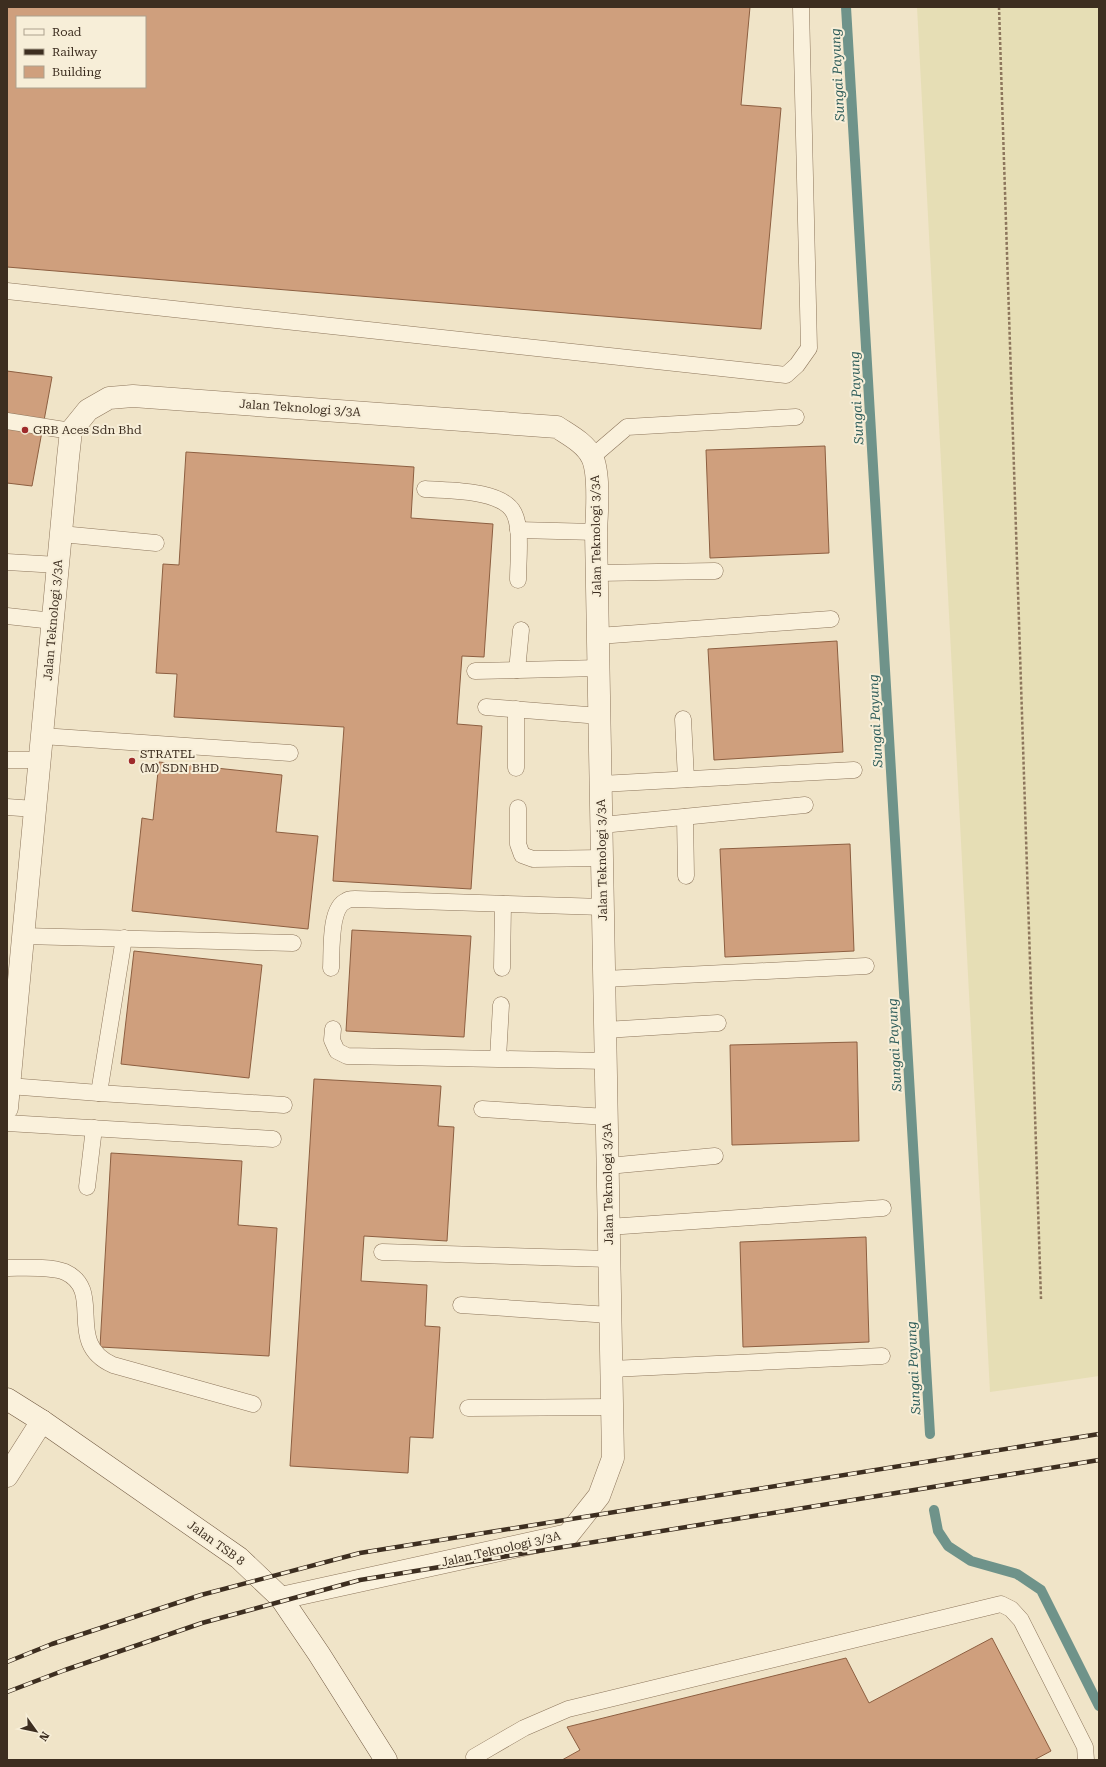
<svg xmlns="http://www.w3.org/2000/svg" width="1106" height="1767" font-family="'Roboto Serif',serif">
	<rect width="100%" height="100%" fill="#f0e4c8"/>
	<!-- farmland -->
	<path fill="#e6deb5" d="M917,7H1099V1376L990,1392Z"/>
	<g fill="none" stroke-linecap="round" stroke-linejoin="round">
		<!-- stream -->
		<g stroke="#6f938a" stroke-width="10">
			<path d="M846,7L930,1434"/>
			<path d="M934,1510L938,1531L948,1546L971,1561L1017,1574L1041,1590L1099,1706"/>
		</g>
	</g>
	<!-- building -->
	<g fill="#cf9f7d" stroke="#8d5f41" fill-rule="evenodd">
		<path d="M7,7H750L741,105L781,108L761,329L7,267ZM17,17H145V87H17Z"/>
		<path d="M7,371L52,377L32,486L7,483Z"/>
		<path d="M825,446L829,553L710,558L706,450Z"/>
		<path d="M186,452L414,467L411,518L493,524L484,657L462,656L457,724L482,726L471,889L333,881L344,727L174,717L177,674L156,673L163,564L179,565Z"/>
		<path d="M837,641L843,752L714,760L708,649Z"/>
		<path d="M159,762L282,775L276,832L318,836L308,929L132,911L142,818L153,820Z"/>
		<path d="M850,844L854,951L725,957L720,849Z"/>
		<path d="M352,930L471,936L464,1037L346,1031Z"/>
		<path d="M134,951L262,965L249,1078L121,1064Z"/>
		<path d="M857,1042L859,1141L732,1145L730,1045Z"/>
		<path d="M314,1079L441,1086L438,1126L454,1127L447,1241L364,1236L361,1281L427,1285L425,1326L440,1327L433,1438L410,1437L408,1473L290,1466Z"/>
		<path d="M111,1153L242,1161L238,1225L277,1228L269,1356L100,1347Z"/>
		<path d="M866,1237L869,1342L743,1347L740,1242Z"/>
		<path d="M992,1638L1051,1751L1034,1760H562L580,1750L567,1727L846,1658L869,1703Z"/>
	</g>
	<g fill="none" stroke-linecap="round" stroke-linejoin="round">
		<!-- lane casing -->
		<g stroke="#8d765c" stroke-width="17">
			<g id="lane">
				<path d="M7,291L786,375L797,365L809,348L801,7"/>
				<path d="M7,421L71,431"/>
				<path d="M592,457L627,427L796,417"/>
				<path d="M425,489C448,491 502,489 514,513C522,529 518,561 518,580"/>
				<path d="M518,530L596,532"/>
				<path d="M61,534L156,543"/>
				<path d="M7,562L58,565"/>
				<path d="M598,573L715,571"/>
				<path d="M7,616L53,621"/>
				<path d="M598,636L831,619"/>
				<path d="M517,670L521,630"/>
				<path d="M475,671L599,668"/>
				<path d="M486,707L600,716"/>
				<path d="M516,709V768"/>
				<path d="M683,719L686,779"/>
				<path d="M42,736L290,753"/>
				<path d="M7,760H39"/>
				<path d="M601,784L854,770"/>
				<path d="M7,807L35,809"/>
				<path d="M518,808V844L522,855L533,859L602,858"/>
				<path d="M685,817L686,876"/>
				<path d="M602,825L805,805"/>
				<path d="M23,936L293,943"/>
				<path d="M124,938L99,1093L284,1105"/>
				<path d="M331,968C332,952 329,908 346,901C348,899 352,899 355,899L603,907"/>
				<path d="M502,968L503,904"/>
				<path d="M604,979L866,966"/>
				<path d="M333,1029L332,1040L337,1051L347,1056L606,1061"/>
				<path d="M605,1030L718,1023"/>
				<path d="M498,1058L501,1005"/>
				<path d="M9,1086L99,1093"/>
				<path d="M482,1109L607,1117"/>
				<path d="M7,1123L273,1139"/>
				<path d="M608,1166L715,1156"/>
				<path d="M87,1187L94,1128"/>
				<path d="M608,1227L883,1208"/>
				<path d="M382,1252L609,1259"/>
				<path d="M7,1268C23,1268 50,1266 65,1272C106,1291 63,1343 113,1365L253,1404"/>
				<path d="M461,1305L610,1315"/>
				<path d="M611,1369L882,1356"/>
				<path d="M468,1408L612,1407"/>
				<path d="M476,1760L474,1757L524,1728L568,1709L1001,1604L1011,1609L1021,1620L1085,1747L1086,1760"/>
			</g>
		</g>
		<!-- street casing -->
		<g stroke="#8d765c" stroke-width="23">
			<g id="street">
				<path d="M7,1108L68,458L71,431L88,410L109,398L133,396L557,427C569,435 585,443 592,457C600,473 597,513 596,532L613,1458L599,1496L568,1535L281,1598"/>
				<path d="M7,1476L42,1421"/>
			</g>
		</g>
		<!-- secondary casing -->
		<g stroke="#6f573f" stroke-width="23">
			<path id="secondary" d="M7,1399L42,1421L239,1558L281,1598L319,1654L386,1760"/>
		</g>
		<!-- path -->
		<path stroke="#8d765c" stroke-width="2.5" stroke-dasharray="3 2" stroke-linecap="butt" d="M999,7L1041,1299"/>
		<!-- lane -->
		<use href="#lane" stroke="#faf1dc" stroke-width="16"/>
		<!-- street -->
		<use href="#street" stroke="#faf1dc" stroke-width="22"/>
		<!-- secondary -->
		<use href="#secondary" stroke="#faf1dc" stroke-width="22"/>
		<!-- rail casing -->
		<g stroke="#3d2e20" stroke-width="4.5">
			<g id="rail">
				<path d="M7,1662L52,1644L201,1595L360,1553L1099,1434"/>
				<path d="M7,1692L65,1670L202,1623L360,1580L1099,1460"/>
			</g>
		</g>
		<!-- rail -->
		<use href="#rail" stroke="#f7eed8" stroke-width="3" stroke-dasharray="9" stroke-linecap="butt"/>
	</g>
	<!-- markers -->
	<g fill="#9e2a2b" stroke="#f7eed8" stroke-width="1.5">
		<circle cx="25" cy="430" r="4"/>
		<circle cx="132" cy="761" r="4"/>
	</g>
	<g text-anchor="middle" stroke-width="4" stroke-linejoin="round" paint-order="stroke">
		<!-- street labels -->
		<g font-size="12" fill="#3d2e20" stroke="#f7eed8">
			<text transform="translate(300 408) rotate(4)" y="4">Jalan Teknologi 3/3A</text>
			<text transform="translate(596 536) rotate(-91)" y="4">Jalan Teknologi 3/3A</text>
			<text transform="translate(53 620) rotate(-85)" y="4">Jalan Teknologi 3/3A</text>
			<text transform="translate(602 860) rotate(-91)" y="4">Jalan Teknologi 3/3A</text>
			<text transform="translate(608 1184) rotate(-91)" y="4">Jalan Teknologi 3/3A</text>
			<text transform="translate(216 1543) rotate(36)" y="4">Jalan TSB 8</text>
			<text transform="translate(501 1549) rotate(-13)" y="4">Jalan Teknologi 3/3A</text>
		</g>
		<!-- poi labels -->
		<g font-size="12" fill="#3d2e20" stroke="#f7eed8" text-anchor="start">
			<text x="33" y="434">GRB Aces Sdn Bhd</text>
			<text x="140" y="758">STRATEL<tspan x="140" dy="14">(M) SDN BHD</tspan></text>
		</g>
		<!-- water labels -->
		<g font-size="13" font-style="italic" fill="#2f5d5a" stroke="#f7eed8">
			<text transform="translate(837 75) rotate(-93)" y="5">Sungai Payung</text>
			<text transform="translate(856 398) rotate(-93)" y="5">Sungai Payung</text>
			<text transform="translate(875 721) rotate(-93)" y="5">Sungai Payung</text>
			<text transform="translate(894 1045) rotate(-93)" y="5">Sungai Payung</text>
			<text transform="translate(913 1368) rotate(-93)" y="5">Sungai Payung</text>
		</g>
	</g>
	<!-- border -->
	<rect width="1106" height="1767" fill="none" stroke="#3d2e20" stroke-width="16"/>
	<!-- legend -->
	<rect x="16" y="16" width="130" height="72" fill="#f7eed8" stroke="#ada18e"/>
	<rect x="24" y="29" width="20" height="6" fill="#faf1dc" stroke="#ada18e"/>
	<text x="52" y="36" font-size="12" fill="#3d2e20">Road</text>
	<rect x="24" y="49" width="20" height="6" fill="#3d2e20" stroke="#ada18e"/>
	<text x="52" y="56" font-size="12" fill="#3d2e20">Railway</text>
	<rect x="24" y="66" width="20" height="12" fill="#cf9f7d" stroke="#ada18e"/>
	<text x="52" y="76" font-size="12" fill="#3d2e20">Building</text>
	<!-- north arrow -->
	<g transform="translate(36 1731) rotate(123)" stroke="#f7eed8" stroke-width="3" paint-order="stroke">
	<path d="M0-3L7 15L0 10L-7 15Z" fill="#3d2e20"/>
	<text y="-6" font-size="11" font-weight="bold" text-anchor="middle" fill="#3d2e20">N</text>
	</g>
</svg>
